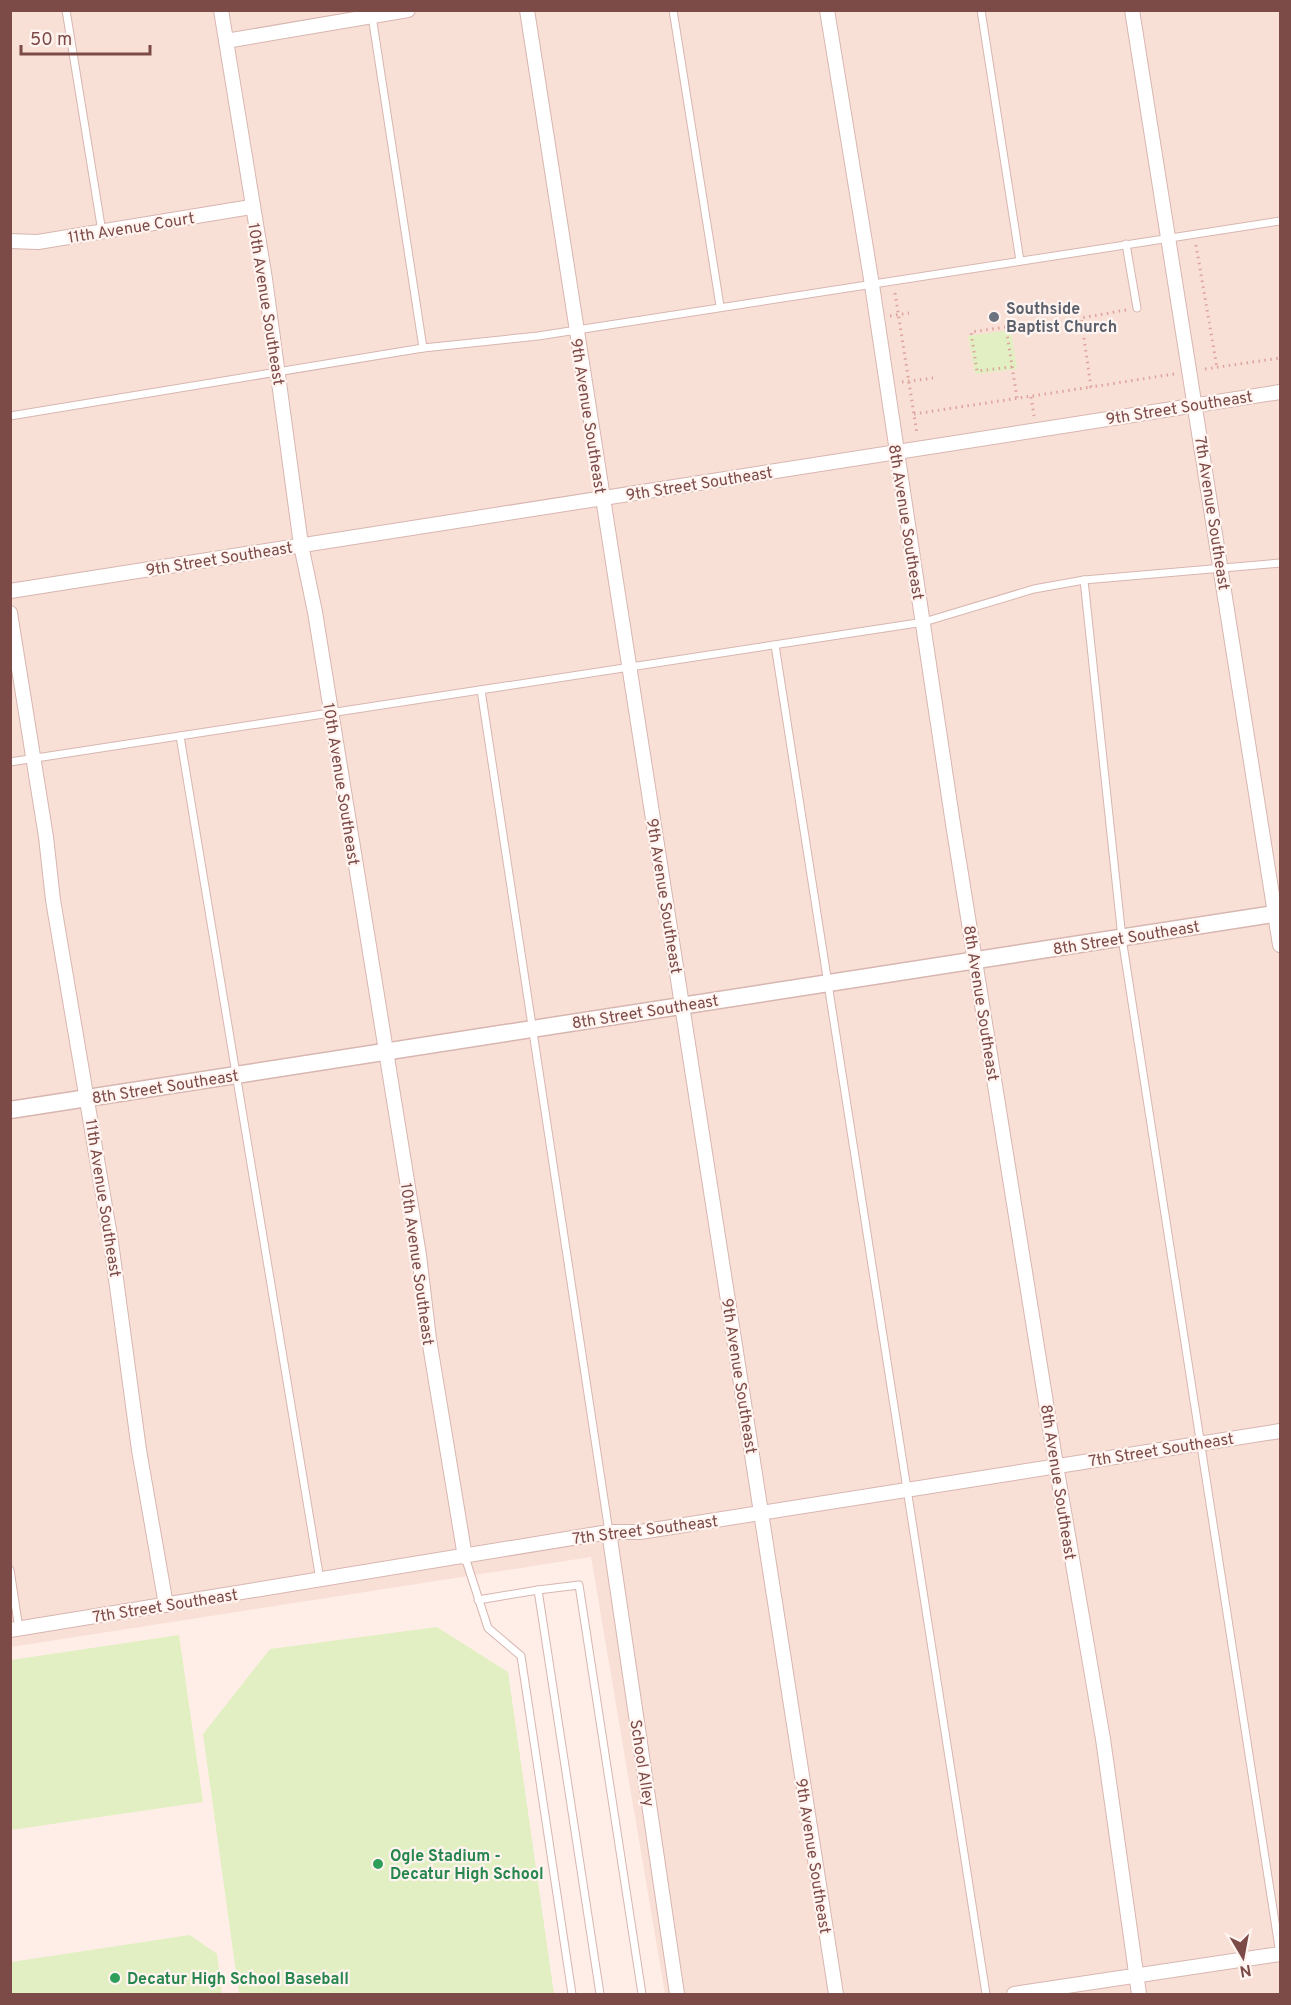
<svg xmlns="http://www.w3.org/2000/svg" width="1291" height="2005" font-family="Overpass,sans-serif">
	<rect width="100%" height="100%" fill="#ffeee7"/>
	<!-- residential -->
	<path fill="#f9e0d7" d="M11,11H1280V1994H665L591,1557L11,1647Z"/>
	<!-- green -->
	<g fill="#e2efc3">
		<path d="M1011,330L1017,369L975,374L968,336Z"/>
		<path d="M437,1627L508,1672L554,1994H239L203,1734L270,1649Z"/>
		<path d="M179,1635L203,1802L11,1830V1660Z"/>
		<path d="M190,1935L217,1954L222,1994H11V1962Z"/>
	</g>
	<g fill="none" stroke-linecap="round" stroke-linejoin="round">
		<!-- service casing -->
		<g stroke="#d7b6b0" stroke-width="9">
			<g id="service">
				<path d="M66,10L102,232"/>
				<path d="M673,10L720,306"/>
				<path d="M981,10L1020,261"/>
				<path d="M372,16L423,348"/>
				<path d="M1126,244L1137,308"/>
				<path d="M10,416L423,348L538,336L1280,221"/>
				<path d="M1084,580L1122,938L1280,1954"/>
				<path d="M775,645L986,1994"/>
				<path d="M481,690L609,1532"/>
				<path d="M180,736L320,1580"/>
				<path d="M10,762L924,622L1034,589L1084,580L1280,563"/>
				<path d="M465,1557L488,1628L521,1656L572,1994"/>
				<path d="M10,1570L19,1629"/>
				<path d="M478,1600L538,1590"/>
				<path d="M600,1994L538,1590L579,1585L642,1994"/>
			</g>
		</g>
		<!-- minor casing -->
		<g stroke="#d7b6b0" stroke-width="16">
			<g id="minor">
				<path d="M221,10L265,279L301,545L315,612L419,1255L429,1339L465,1557"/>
				<path d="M527,10L836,1994"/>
				<path d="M827,10L872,285L953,824L1056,1465L1103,1739L1139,1994"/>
				<path d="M1132,10L1280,945"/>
				<path d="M226,41L408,10"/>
				<path d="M10,241L38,242L251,207"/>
				<path d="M10,591L1280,392"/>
				<path d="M10,613L46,837L53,900L111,1242L139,1450L166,1605"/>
				<path d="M609,1532L677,1994"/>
				<path d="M10,1630L609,1532H640L1280,1431"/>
				<path d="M1014,1994L1280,1954"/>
			</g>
		</g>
		<!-- tertiary casing -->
		<g stroke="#d7b6b0" stroke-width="19">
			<path id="tertiary" d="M10,1110L1280,913"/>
		</g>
		<!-- path -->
		<g stroke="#dda39d" stroke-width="3" stroke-dasharray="1.5 4.5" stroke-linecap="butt">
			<path d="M1196,245L1217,368"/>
			<path d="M895,293L917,434"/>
			<path d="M1126,310L1081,318L1091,387L1174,374"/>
			<path d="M890,316L909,313"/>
			<path d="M1012,367L977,371L971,332L1006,327L1017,398"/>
			<path d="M1205,369L1280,358"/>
			<path d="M902,382L933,378"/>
			<path d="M1031,397L1034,416"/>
			<path d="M914,414L1091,387"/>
		</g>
		<!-- service -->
		<use href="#service" stroke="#fff" stroke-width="7"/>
		<!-- minor -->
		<use href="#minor" stroke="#fff" stroke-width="14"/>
		<!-- tertiary -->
		<use href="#tertiary" stroke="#fff" stroke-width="16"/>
	</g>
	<!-- markers -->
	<circle fill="#6b7280" stroke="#fff4f0" stroke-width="2" cx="994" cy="317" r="6"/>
	<g fill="#2e9e5b" stroke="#fff4f0" stroke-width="2">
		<circle cx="378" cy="1864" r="6"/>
		<circle cx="115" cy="1978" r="6"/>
	</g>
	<g text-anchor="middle" stroke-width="4.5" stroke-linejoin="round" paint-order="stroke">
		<!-- street labels -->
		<g font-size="16" fill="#7c4a47" stroke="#fff4f0">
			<text transform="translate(131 227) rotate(-9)" y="6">11th Avenue Court</text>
			<text transform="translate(267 304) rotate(81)" y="6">10th Avenue Southeast</text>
			<text transform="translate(1179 407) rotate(-9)" y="6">9th Street Southeast</text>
			<text transform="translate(589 416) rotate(81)" y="6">9th Avenue Southeast</text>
			<text transform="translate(699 483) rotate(-9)" y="6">9th Street Southeast</text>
			<text transform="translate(1213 513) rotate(81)" y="6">7th Avenue Southeast</text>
			<text transform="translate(907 522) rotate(81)" y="6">8th Avenue Southeast</text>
			<text transform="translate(219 558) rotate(-9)" y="6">9th Street Southeast</text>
			<text transform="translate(342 784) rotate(81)" y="6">10th Avenue Southeast</text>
			<text transform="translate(665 896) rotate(81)" y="6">9th Avenue Southeast</text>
			<text transform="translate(1126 937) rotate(-9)" y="6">8th Street Southeast</text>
			<text transform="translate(982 1003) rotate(81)" y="6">8th Avenue Southeast</text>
			<text transform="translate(645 1011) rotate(-9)" y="6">8th Street Southeast</text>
			<text transform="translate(165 1086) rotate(-9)" y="6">8th Street Southeast</text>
			<text transform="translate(104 1198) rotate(81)" y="6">11th Avenue Southeast</text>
			<text transform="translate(418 1264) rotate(82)" y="6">10th Avenue Southeast</text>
			<text transform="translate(740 1376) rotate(81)" y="6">9th Avenue Southeast</text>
			<text transform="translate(1161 1449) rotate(-9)" y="6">7th Street Southeast</text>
			<text transform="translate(1059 1482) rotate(81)" y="6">8th Avenue Southeast</text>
			<text transform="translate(645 1529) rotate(-7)" y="6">7th Street Southeast</text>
			<text transform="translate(165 1605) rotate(-9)" y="6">7th Street Southeast</text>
			<text transform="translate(643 1763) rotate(81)" y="6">School Alley</text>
			<text transform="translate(814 1856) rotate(81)" y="6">9th Avenue Southeast</text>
		</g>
		<!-- worship labels -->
		<g font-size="16" font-weight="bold" fill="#5b616d" stroke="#fff4f0" text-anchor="start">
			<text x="1006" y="314">Southside<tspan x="1006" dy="18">Baptist Church</tspan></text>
		</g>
		<!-- leisure labels -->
		<g font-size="16" font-weight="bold" fill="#27864d" stroke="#fff4f0" text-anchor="start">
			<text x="390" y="1861">Ogle Stadium -<tspan x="390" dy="18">Decatur High School</tspan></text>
			<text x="127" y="1984">Decatur High School Baseball</text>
		</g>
	</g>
	<!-- border -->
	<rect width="1291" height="2005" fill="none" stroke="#7c4a47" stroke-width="24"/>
	<!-- north arrow -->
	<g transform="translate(1243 1957) rotate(170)" stroke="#fff4f0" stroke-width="4.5" paint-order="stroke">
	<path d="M0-4.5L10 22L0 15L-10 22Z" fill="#7c4a47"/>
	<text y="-9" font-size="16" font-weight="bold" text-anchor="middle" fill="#7c4a47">N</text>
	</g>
	<!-- scale -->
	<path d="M21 45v9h129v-9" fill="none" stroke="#7c4a47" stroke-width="3"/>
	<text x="30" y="45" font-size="18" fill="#7c4a47" stroke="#fff4f0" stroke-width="4.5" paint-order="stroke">50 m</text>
</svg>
